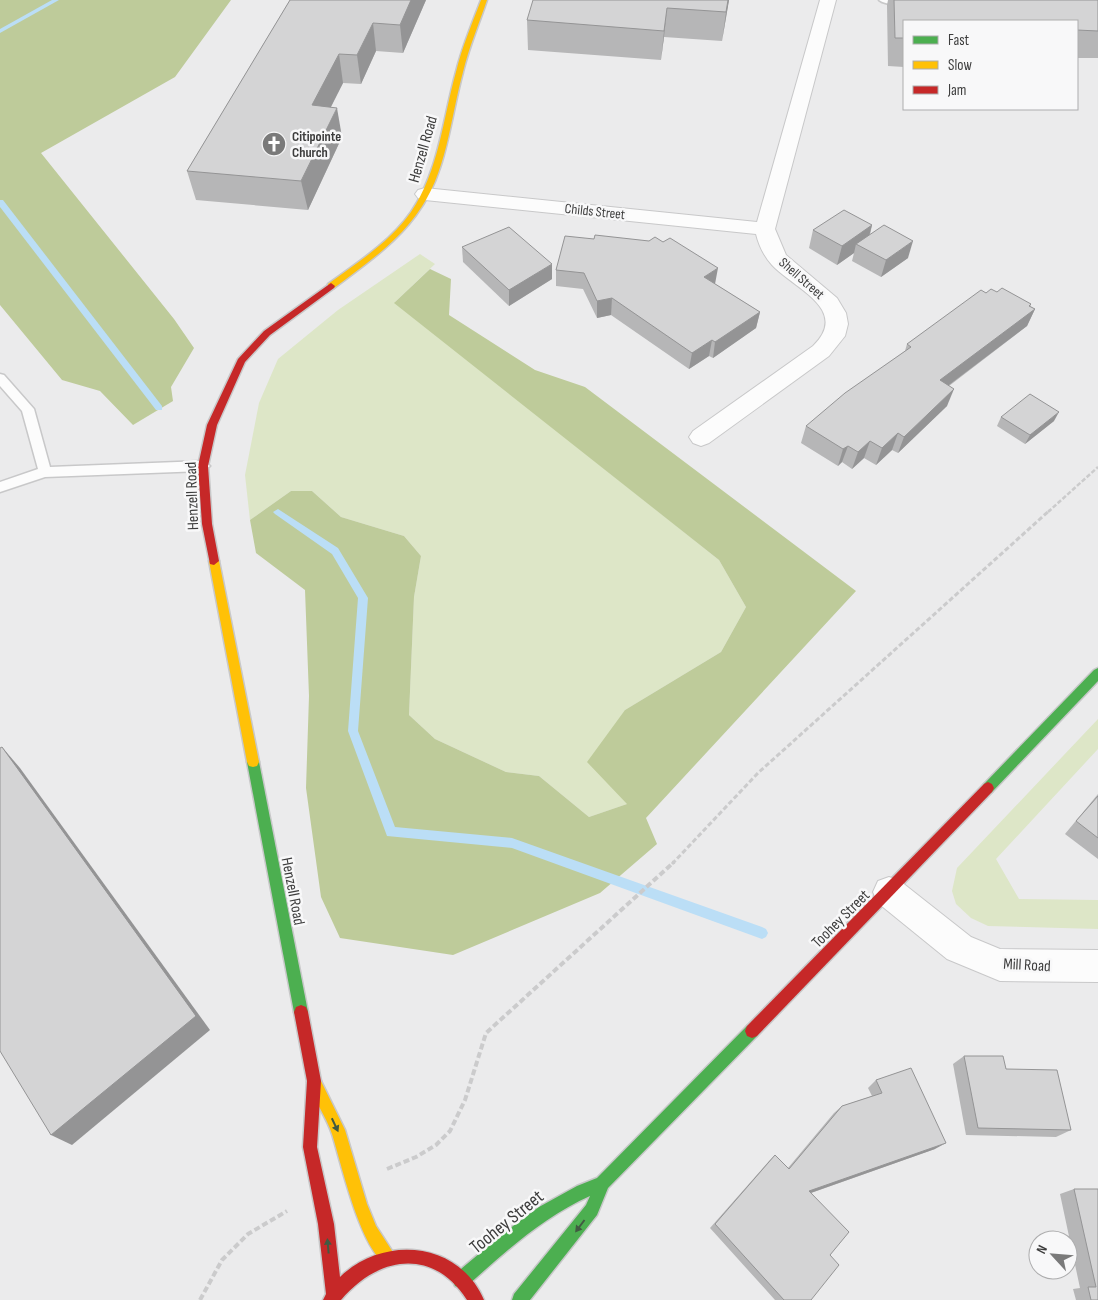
<svg xmlns="http://www.w3.org/2000/svg" width="1098" height="1300" font-family="'Sofia Sans Condensed',sans-serif">
	<rect width="100%" height="100%" fill="#ebebec"/>
	<!-- green -->
	<g fill="#dde6c7">
		<path d="M420,254L435,264L395,302L719,560L746,607L721,652L625,710L627,804L589,817L539,776L506,772L435,739L409,715L414,597L421,556L404,536L341,517L312,491H291L250,520L245,475L259,403L278,359L338,310Z"/>
		<path d="M1098,719V749L996,859L1019,899L1098,900V929L988,926L971,918L956,904L952,891L957,868Z"/>
	</g>
	<!-- forest -->
	<g fill="#becb9a">
		<path d="M0,0H231L175,77L41,153L174,319L194,348L171,387L173,401L133,425L100,391L62,380L0,305Z"/>
		<path d="M430,269L451,279L449,315L535,370L585,387L856,591L646,818L657,844L600,893L453,955L340,938L321,897L306,788L309,696L305,590L256,553L250,520L291,491H312L341,517L404,536L421,556L414,597L409,715L435,739L506,772L539,776L589,817L627,804L587,762L625,710L721,652L746,607L719,560L394,303Z"/>
	</g>
	<g fill="none" stroke-linecap="round" stroke-linejoin="round">
		<!-- stream -->
		<g fill="#bbdef6" fill-rule="evenodd">
			<path d="M52,0H59L0,33V29Z"/>
			<path d="M0,200H3L162,406V410H156L0,207Z"/>
			<path d="M278,509L338,548L368,598L358,731L395,827L512,838L762,927L766,929L768,933L766,937L762,939L512,848L387,836L348,731L358,598L332,554L275,514L273,512Z"/>
		</g>
		<!-- lane casing -->
		<g stroke="#c8c8c9" stroke-width="3">
			<g id="lane">
				<path d="M879,0H911L912,2C906,7 885,5 879,0Z"/>
				<path d="M0,374L4,375L34,409L50,467L203,461L210,466L203,471L45,477L0,492V482L38,469L22,411L0,386Z"/>
			</g>
		</g>
		<!-- street casing -->
		<g stroke="#c8c8c9" stroke-width="2">
			<g id="street">
				<path d="M820,0H836L775,229L786,255L837,298L846,313L848,324L845,336L829,356L709,443L701,446L693,443L689,437L693,431L813,346C851,309 793,288 772,265C764,256 759,246 756,234L425,200L418,198L415,194L418,190L425,188L757,222Z"/>
				<path d="M889,877L900,881L971,937L1000,949L1098,950V982L1000,981L947,959L878,903L873,892L878,881Z"/>
			</g>
		</g>
		<!-- fast casing -->
		<g stroke="#c8c8c9" stroke-width="3">
			<g id="fast">
				<path d="M1098,668V681L992,792L988,794L984,792L982,788L984,784L1094,670Z"/>
				<path d="M253,757L257,758L259,762L308,1012L306,1017L301,1019L296,1017L294,1012L247,762L249,758Z"/>
				<path d="M752,1024L757,1026L759,1031L757,1036L608,1188L597,1215L530,1300H512L514,1294L586,1205L590,1196C543,1217 505,1252 467,1286L461,1288L455,1286L453,1280L455,1274L505,1232L539,1207L577,1186L597,1178L747,1026Z"/>
			</g>
		</g>
		<!-- slow casing -->
		<g stroke="#c8c8c9" stroke-width="3">
			<g id="slow">
				<path d="M481,0H487C479,24 469,47 463,72C450,119 447,175 416,215C394,245 363,266 334,288H328V284C357,263 390,242 411,212C439,171 443,118 456,72C462,47 472,24 481,0Z"/>
				<path d="M214,557L219,561L259,762L257,766L253,767L249,766L247,762L209,561Z"/>
				<path d="M314,1075L319,1077L345,1130L367,1204L376,1226L396,1257L393,1262L388,1265C361,1253 341,1162 332,1134C326,1116 314,1100 307,1082L309,1077Z"/>
			</g>
		</g>
		<!-- jam casing -->
		<g stroke="#c8c8c9" stroke-width="3">
			<g id="jam">
				<path d="M331,283L335,286L334,288L270,335L245,362L217,425L208,466L212,524L219,561L214,565L210,564L202,524L198,466L207,425L238,359L264,331Z"/>
				<path d="M988,782L992,784L994,788L992,792L757,1036L752,1038L747,1036L745,1031L747,1026L984,784Z"/>
				<path d="M301,1005L306,1007L308,1012L321,1081L317,1147L334,1224L340,1277C383,1235 459,1241 484,1300H467C433,1247 378,1256 341,1300H323L326,1294L318,1224L303,1147L307,1081L294,1012L296,1007Z"/>
			</g>
		</g>
		<!-- path-far2 -->
		<path stroke="#cbcbcc" stroke-width="2.5" stroke-dasharray="4.5 2" stroke-linecap="butt" d="M1048,512L1098,467"/>
		<!-- path-far1 -->
		<path stroke="#cbcbcc" stroke-width="3" stroke-dasharray="5 2.5" stroke-linecap="butt" d="M672,864L758,773L1050,510"/>
		<!-- path -->
		<g stroke="#cbcbcc" stroke-width="4" stroke-dasharray="6 3" stroke-linecap="butt">
			<path d="M387,1169L416,1157L436,1145L450,1131L465,1100L486,1033L674,862"/>
			<path d="M200,1300L222,1260L248,1234L287,1211"/>
		</g>
		<!-- lane -->
		<use href="#lane" fill="#fcfcfc" fill-rule="evenodd"/>
		<!-- street -->
		<use href="#street" fill="#fcfcfc" fill-rule="evenodd"/>
		<!-- fast -->
		<use href="#fast" fill="#4caf50" fill-rule="evenodd"/>
		<!-- slow -->
		<use href="#slow" fill="#ffc107" fill-rule="evenodd"/>
		<!-- jam -->
		<use href="#jam" fill="#c62828" fill-rule="evenodd"/>
	</g>
	<!-- wall -->
	<g fill="#b6b6b7">
		<path d="M290,0H426L403,53L376,51L361,84L343,83L331,107L342,137L308,210L196,200L187,171Z"/>
		<path d="M729,0L722,41L664,37L661,60L528,50L527,20Z"/>
		<path d="M888,0H1098V58H1077V21H904V67L888,66L887,5Z"/>
		<path d="M872,225L870,235L908,258L881,277L852,261L854,253L837,265L809,248L813,230Z"/>
		<path d="M594,239L663,242L715,284L760,312L756,328L713,358L709,356L689,369L611,315L597,318L583,289L556,286V270Z"/>
		<path d="M462,247L552,279L509,306L463,262Z"/>
		<path d="M997,292L1031,304L1030,306L1035,309L1027,326L949,386L947,406L898,453L892,450L876,465L864,458L852,469L842,462L838,466L801,443L806,426L905,351L907,344L986,293Z"/>
		<path d="M1001,417L1054,421L1025,444L997,426Z"/>
		<path d="M1098,794V859L1065,834Z"/>
		<path d="M964,1056L1006,1069L1071,1130L1056,1137L966,1135L953,1064Z"/>
		<path d="M876,1080L935,1149L811,1193L830,1255L811,1300H775L710,1228L769,1161L775,1155L788,1168L834,1113L842,1106L872,1096L868,1088Z"/>
		<path d="M1074,1189H1098V1300H1076L1073,1289L1080,1288L1060,1194Z"/>
	</g>
	<!-- shaded-wall -->
	<g fill="#949495">
		<path d="M411,0H426L403,53L400,25Z"/>
		<path d="M728,0H729L722,41L726,12Z"/>
		<path d="M667,8L664,37L661,60L664,31Z"/>
		<path d="M373,23L376,51L361,84L357,55Z"/>
		<path d="M339,54L343,83L317,134L312,105Z"/>
		<path d="M337,108L342,137L308,210L301,181Z"/>
		<path d="M872,225L867,244H856L854,253L837,265L842,246Z"/>
		<path d="M913,241L908,258L881,277L886,260Z"/>
		<path d="M552,264V279L509,306V290Z"/>
		<path d="M718,268L715,284L704,277Z"/>
		<path d="M612,298L611,315L597,318V301Z"/>
		<path d="M1031,304L1026,315L1035,309L1027,326L933,397L940,380Z"/>
		<path d="M760,312L756,328L713,358L715,342Z"/>
		<path d="M712,340L709,356L689,369L692,353Z"/>
		<path d="M954,389L947,406L898,453L904,437Z"/>
		<path d="M1059,412L1054,421L1025,444L1030,435Z"/>
		<path d="M898,433L892,450L876,465L882,448Z"/>
		<path d="M870,441L864,458L852,469L858,452Z"/>
		<path d="M848,446L842,462L838,466L843,449Z"/>
		<path d="M2,747L20,768L210,1030L72,1145L51,1135Z"/>
		<path d="M946,1143L935,1149L802,1196L809,1191Z"/>
	</g>
	<!-- building -->
	<g fill="#d4d4d5" stroke="#949495">
		<path d="M290,0H411L400,25L373,23L357,55L339,54L312,105L337,108L301,181L187,171Z"/>
		<path d="M533,0H728L726,12L667,8L664,31L527,20Z"/>
		<path d="M894,0H1098V31L1077,30V21H904V38H895Z"/>
		<path d="M844,210L872,225L842,246L813,230Z"/>
		<path d="M884,225L913,241L886,260L856,244Z"/>
		<path d="M509,227L552,264L509,290L462,247Z"/>
		<path d="M595,235L649,241L655,237L663,242L670,238L718,268L704,277L760,312L715,342L712,340L692,353L612,298L597,301L584,273L556,270L565,236L594,239Z"/>
		<path d="M1002,288L1031,304L1029,306L1035,309L940,380L954,389L904,437L898,433L882,448L870,441L858,452L848,446L843,449L806,426L845,393L911,347L907,344L981,290L986,293L991,289L997,292Z"/>
		<path d="M1030,394L1059,412L1030,435L1001,417Z"/>
		<path d="M2,747L196,1016L51,1135L0,1051V748Z"/>
		<path d="M1098,796V838L1076,821Z"/>
		<path d="M964,1056H1003L1006,1069L1057,1070L1071,1130L978,1128Z"/>
		<path d="M911,1068L946,1143L809,1191L849,1232L830,1255L839,1265L811,1300H784L715,1224L775,1155L789,1169L842,1106L882,1093L876,1080Z"/>
		<path d="M1074,1189H1098V1300H1091L1088,1287H1096Z"/>
	</g>
	<!-- one-way arrows -->
	<defs><path id="oneway-solid" d="M-6-.8H1V-3.2L6.5 0L1 3.2V.8H-6Z" transform="scale(1.25)"/></defs>
	<g fill="#415a42">
		<use href="#oneway-solid" transform="translate(335 1125) rotate(65)"/>
		<use href="#oneway-solid" transform="translate(580 1226) rotate(127)"/>
		<use href="#oneway-solid" transform="translate(328 1246) rotate(-95)"/>
	</g>
	<!-- icons -->
	<defs>
		<g id="church-disc" transform="scale(1.25)"><circle r="9.5" fill="#7a7a7a" stroke="#f8f8f9"/><path d="M-1.2-6h2.4v3.5h3.3v2.4h-3.3V6h-2.4V-.1h-3.3v-2.4h3.3Z" fill="#fff"/></g>
	</defs>
	<g fill-rule="evenodd">
		<use href="#church-disc" x="274" y="144"/>
	</g>
	<g text-anchor="middle" stroke-width="5" stroke-linejoin="round" paint-order="stroke">
		<!-- far-poi labels -->
		<g font-size="14" font-weight="bold" fill="#3d3d3d" stroke="#f8f8f9" text-anchor="start">
			<text x="292" y="141">Citipointe<tspan x="292" dy="16">Church</tspan></text>
		</g>
		<!-- far-street labels -->
		<g font-size="14" fill="#3d3d3d" stroke="#f8f8f9">
			<text transform="translate(595 211) rotate(6)" y="5">Childs Street</text>
			<text transform="translate(802 278) rotate(41)" y="5">Shell Street</text>
		</g>
		<!-- street labels -->
		<g font-size="16" fill="#3d3d3d" stroke="#f8f8f9">
			<text transform="translate(422 149) rotate(-74)" y="6">Henzell Road</text>
			<text transform="translate(191 496) rotate(-92)" y="6">Henzell Road</text>
			<text transform="translate(294 891) rotate(79)" y="6">Henzell Road</text>
			<text transform="translate(840 918) rotate(-45)" y="6">Toohey Street</text>
			<text transform="translate(1027 964) rotate(3)" y="6">Mill Road</text>
		</g>
		<!-- near-street labels -->
		<g font-size="19" fill="#3d3d3d" stroke="#f8f8f9">
			<text transform="translate(506 1221) rotate(-39)" y="7">Toohey Street</text>
		</g>
	</g>
	<!-- legend -->
	<rect x="903" y="20" width="175" height="90" fill="#f8f8f9" stroke="#adadae"/>
	<rect x="913" y="36" width="25" height="8" fill="#4caf50" stroke="#adadae"/>
	<text x="948" y="45" font-size="15" fill="#3d3d3d">Fast</text>
	<rect x="913" y="61" width="25" height="8" fill="#ffc107" stroke="#adadae"/>
	<text x="948" y="70" font-size="15" fill="#3d3d3d">Slow</text>
	<rect x="913" y="86" width="25" height="8" fill="#c62828" stroke="#adadae"/>
	<text x="948" y="95" font-size="15" fill="#3d3d3d">Jam</text>
	<!-- north arrow -->
	<g transform="translate(1053 1255) rotate(296)"><circle r="24" fill="#f8f8f9" stroke="#adadae"/>
	<path d="M0-4L9 19L0 12L-9 19Z" fill="#7a7a7a"/>
	<text y="-8" font-size="14" font-weight="bold" text-anchor="middle" fill="#3d3d3d">N</text>
	</g>
</svg>
